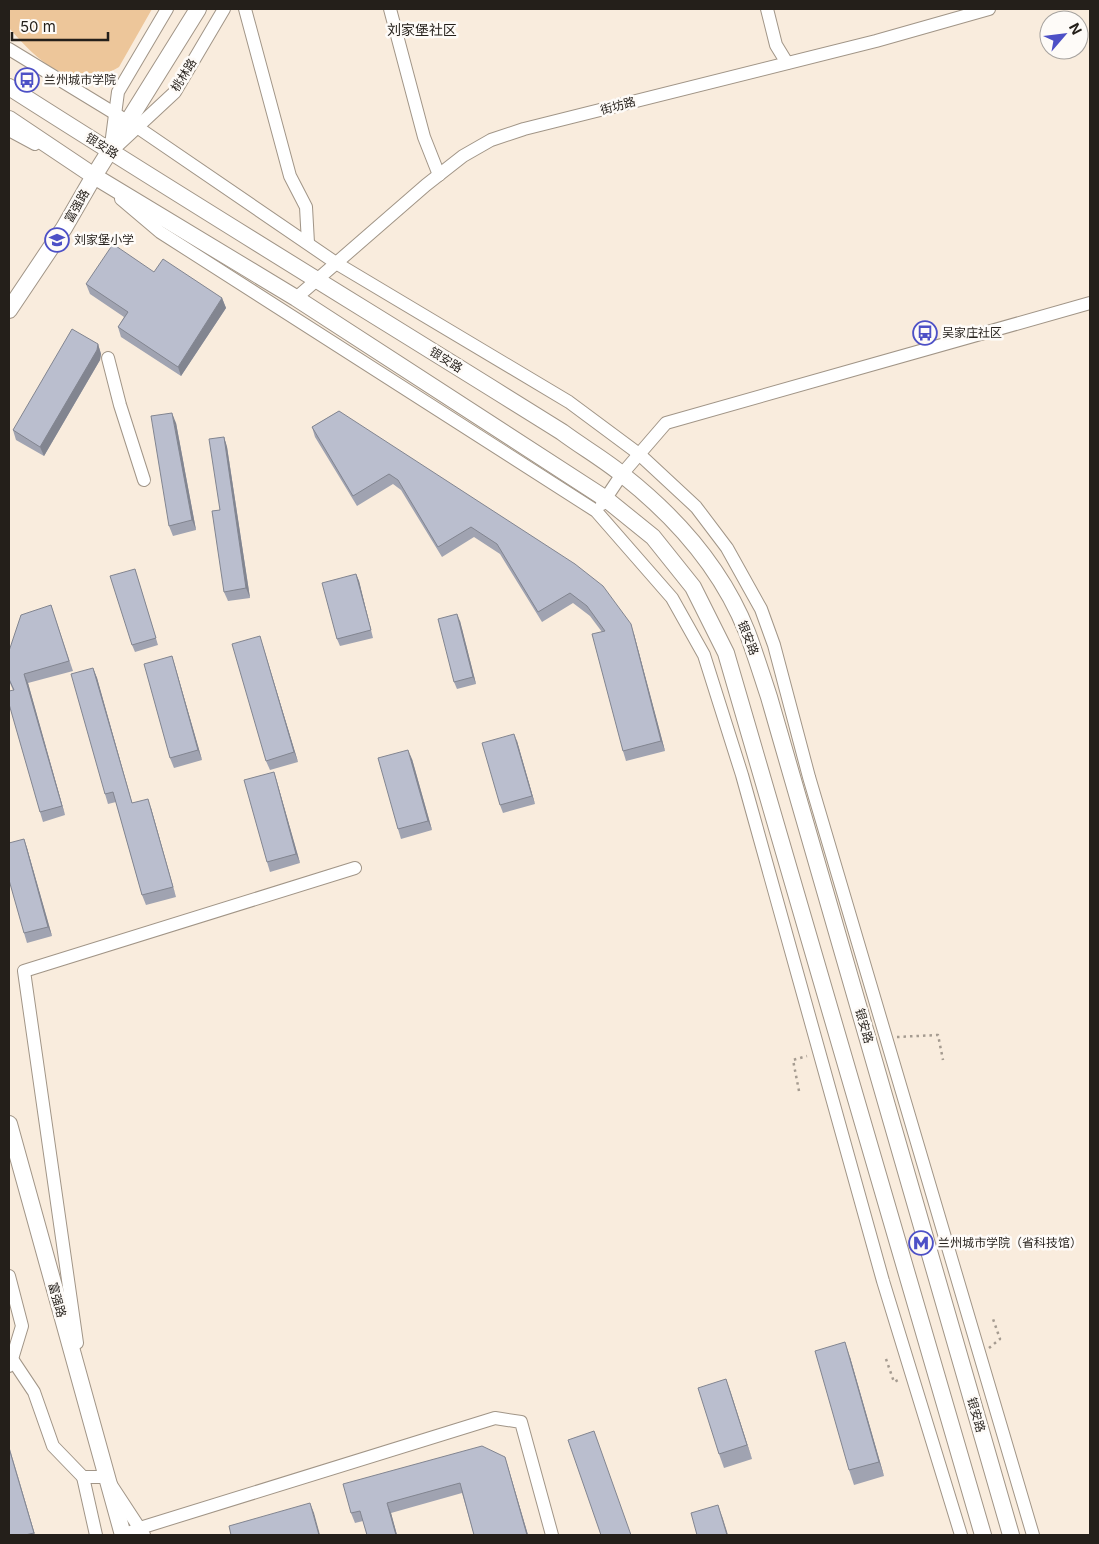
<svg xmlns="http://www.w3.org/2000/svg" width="1099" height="1544" font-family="Inter,'Noto Sans SC',sans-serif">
	<rect width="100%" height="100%" fill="#f9ecdd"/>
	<!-- green -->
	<path fill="#edc69a" d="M9,9H152L119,67C110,73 100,75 90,75C85,76 79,76 74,76C47,71 26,47 9,28Z"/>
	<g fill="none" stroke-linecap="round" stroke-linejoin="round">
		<!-- minor casing -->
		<g stroke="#a19587" stroke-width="14">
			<g id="minor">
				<path d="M245,9L290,176L306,207L308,243"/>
				<path d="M390,9L424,137L439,175"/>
				<path d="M767,9L776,45L787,63"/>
				<path d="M9,49L137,127L336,263L569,402L639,454L696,507L727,548L761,609L774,645L809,777L1033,1535"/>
				<path d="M9,130L35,144"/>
				<path d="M111,145L118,92L167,9"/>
				<path d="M118,145L175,92L224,9"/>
				<path d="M121,199L160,232L596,511L672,598L704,655L742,775L883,1281L961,1535"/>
				<path d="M296,298L426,185L463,156L491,140L524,129L876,41L989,9"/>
				<path d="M108,358L120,405L144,480"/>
				<path d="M602,504L622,474L666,423L1090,303"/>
				<path d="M9,1276L22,1326L12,1359L9,1366"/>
				<path d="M77,1343L24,971L355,868"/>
				<path d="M12,1359L34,1392L53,1446L83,1477H106L144,1535"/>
				<path d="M83,1477L96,1535"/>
				<path d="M124,1535L140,1528L495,1418L521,1422L552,1535"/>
			</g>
		</g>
		<!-- major casing -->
		<g stroke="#a19587" stroke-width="18">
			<g id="major">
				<path d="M9,87C192,204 378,317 562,432C582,447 605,460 624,476C677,518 722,569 747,632C755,653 762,676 769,697L1011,1535"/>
				<path d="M9,119L94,176L296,298L606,499L653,537L693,587L726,653L983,1535"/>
				<path d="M9,310L64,228L94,176L198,9"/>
				<path d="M9,1124L123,1535"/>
			</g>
		</g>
		<!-- path -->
		<g stroke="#a59b90" stroke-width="2.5" stroke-dasharray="2.5 4" stroke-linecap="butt">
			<path d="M897,1037L938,1035L943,1060"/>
			<path d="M799,1091L793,1060L807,1056"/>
			<path d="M989,1348L1000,1339L992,1316"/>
			<path d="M886,1359L894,1382L900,1379"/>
		</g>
		<!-- minor -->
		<use href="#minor" stroke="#fff" stroke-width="12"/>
		<!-- major -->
		<use href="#major" stroke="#fff" stroke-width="16"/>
	</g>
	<!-- wall -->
	<g fill="#a0a3b1">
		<path d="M154,272L222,298L226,308L181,376L121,337L118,327L124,317L90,294L86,284Z"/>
		<path d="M98,344L101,354L100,360L44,456L16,440L13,430Z"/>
		<path d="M339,411L634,634L665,751L626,761L623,751L602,632L590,616L573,603L542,622L500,554L474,537L442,557L401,490L393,484L357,506L315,437L312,427Z"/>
		<path d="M176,423L196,530L173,536L169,526Z"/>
		<path d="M224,437L227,447L250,598L228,601L224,592L220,510Z"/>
		<path d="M135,569L158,645L135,652L132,645Z"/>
		<path d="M356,574L359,581L373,638L340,646L337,639Z"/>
		<path d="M51,605L73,671L28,683L65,815L43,822L40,812L13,690L9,681V651Z"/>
		<path d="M460,621L476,684L457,689L454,682Z"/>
		<path d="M263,646L298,762L270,770L266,761Z"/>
		<path d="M172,656L175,666L202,760L174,768L170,758Z"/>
		<path d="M93,668L97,678L132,803L151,808L176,897L146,905L142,895L116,802L108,804L105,794Z"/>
		<path d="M517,741L535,804L503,813L500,805Z"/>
		<path d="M412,759L432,830L401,839L398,829Z"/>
		<path d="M274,772L277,782L300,863L270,872L267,862Z"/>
		<path d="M24,839L27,848L52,936L27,943L24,933Z"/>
		<path d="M850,1357L884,1476L854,1485L849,1470Z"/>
		<path d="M726,1379L752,1459L724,1468L719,1454Z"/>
		<path d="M9,1446L35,1535H9Z"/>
		<path d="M505,1457L508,1467L528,1535H474L462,1493L391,1513L397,1535H367L363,1521L355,1523L351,1513Z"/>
	</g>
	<!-- shaded-wall -->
	<g fill="#828590">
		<path d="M222,298L226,308L181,376L178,367Z"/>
		<path d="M98,344L101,354L100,360L44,456L40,447Z"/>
		<path d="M172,413L176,423L196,530L192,520Z"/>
		<path d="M224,437L227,447L250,598L246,588Z"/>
		<path d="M356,574L359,581L373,638L371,630Z"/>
		<path d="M457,614L460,621L476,684L473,677Z"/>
		<path d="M631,624L634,634L665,751L661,741Z"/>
		<path d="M260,636L263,646L298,762L294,752Z"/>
		<path d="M172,656L175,666L202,760L198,750Z"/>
		<path d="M93,668L97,678L135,813L132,803Z"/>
		<path d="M24,674L28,683L65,815L62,806Z"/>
		<path d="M514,734L517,741L535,804L532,796Z"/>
		<path d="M408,750L412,759L432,830L428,821Z"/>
		<path d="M274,772L277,782L300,863L296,854Z"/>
		<path d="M148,799L151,808L176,897L173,887Z"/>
		<path d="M24,839L27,848L52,936L48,927Z"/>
		<path d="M845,1342L850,1357L884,1476L879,1462Z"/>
		<path d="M726,1379L731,1393L752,1459L747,1445Z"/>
		<path d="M9,1446L35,1535L34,1533Z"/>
		<path d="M505,1457L508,1467L528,1535H527Z"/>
		<path d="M310,1503L314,1513L320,1535H319Z"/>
		<path d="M387,1503L391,1513L397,1535H396Z"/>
		<path d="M718,1505L723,1519L728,1535H727Z"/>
	</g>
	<!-- building -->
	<g fill="#babece" stroke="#828590">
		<path d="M113,244L154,272L163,259L222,298L178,367L118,327L128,312L86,284Z"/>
		<path d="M72,329L98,344L97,350L40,447L13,430Z"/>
		<path d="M339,411L575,564L603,586L631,624L661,741L623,751L592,634L605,631L587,606L570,593L538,612L497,544L471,527L438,547L398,480L389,474L353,496L312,427Z"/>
		<path d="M172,413L192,520L169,526L151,416Z"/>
		<path d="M224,437L246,588L224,592L212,511L220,510L209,439Z"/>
		<path d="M135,569L156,638L132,645L110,576Z"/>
		<path d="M356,574L371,630L337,639L322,583Z"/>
		<path d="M51,605L69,661L24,674L62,806L40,812L9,704V691L14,690L9,679V651L21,615Z"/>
		<path d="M457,614L473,677L454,682L438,619Z"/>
		<path d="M260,636L294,752L266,761L232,644Z"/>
		<path d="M172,656L198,750L170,758L144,664Z"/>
		<path d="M93,668L132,803L148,799L173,887L142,895L113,792L105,794L71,674Z"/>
		<path d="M514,734L532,796L500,805L482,743Z"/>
		<path d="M408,750L428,821L398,829L378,758Z"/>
		<path d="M274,772L296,854L267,862L244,780Z"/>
		<path d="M24,839L48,927L24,933L9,880V843Z"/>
		<path d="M845,1342L879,1462L849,1470L815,1351Z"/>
		<path d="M726,1379L747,1445L719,1454L698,1388Z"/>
		<path d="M594,1431L631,1535H601L568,1440Z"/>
		<path d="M482,1446L505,1457L527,1535H474L460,1483L387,1503L396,1535H367L360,1511L351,1513L343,1484Z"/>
		<path d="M9,1448L34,1533L25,1535H9Z"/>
		<path d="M310,1503L319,1535H231L229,1526Z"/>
		<path d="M718,1505L727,1535H697L691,1513Z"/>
	</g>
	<!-- icons -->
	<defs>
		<g id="bus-ring" transform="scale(1.25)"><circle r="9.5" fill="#fefbf8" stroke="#4d50c6" stroke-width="1.5"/><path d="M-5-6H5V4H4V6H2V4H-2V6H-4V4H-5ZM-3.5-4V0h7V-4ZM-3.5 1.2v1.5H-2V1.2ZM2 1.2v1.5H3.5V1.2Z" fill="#4d50c6"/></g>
		<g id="school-ring" transform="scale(1.25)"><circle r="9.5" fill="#fefbf8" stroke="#4d50c6" stroke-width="1.5"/><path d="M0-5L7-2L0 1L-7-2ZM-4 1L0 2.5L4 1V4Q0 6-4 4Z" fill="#4d50c6"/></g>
		<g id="metro-ring" transform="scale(1.25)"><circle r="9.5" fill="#fefbf8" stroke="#4d50c6" stroke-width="1.5"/><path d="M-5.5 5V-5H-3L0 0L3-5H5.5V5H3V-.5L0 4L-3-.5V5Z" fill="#4d50c6"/></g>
	</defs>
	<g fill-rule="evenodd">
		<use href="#bus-ring" x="27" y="80"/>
		<use href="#school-ring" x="57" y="240"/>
		<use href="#bus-ring" x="925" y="333"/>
		<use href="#metro-ring" x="921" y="1243"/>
	</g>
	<g text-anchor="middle" stroke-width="5" stroke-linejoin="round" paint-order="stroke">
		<!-- street labels -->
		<g font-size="12" fill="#241f1a" stroke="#fefbf8">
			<text transform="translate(184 75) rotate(-58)" y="4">桃林路</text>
			<text transform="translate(618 106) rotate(-15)" y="4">街坊路</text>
			<text transform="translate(102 146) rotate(32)" y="4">银安路</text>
			<text transform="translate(77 206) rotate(-60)" y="4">富强路</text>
			<text transform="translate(446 360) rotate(32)" y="4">银安路</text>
			<text transform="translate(748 638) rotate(69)" y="4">银安路</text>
			<text transform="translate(864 1026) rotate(74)" y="4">银安路</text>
			<text transform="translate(57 1300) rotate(75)" y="4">富强路</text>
			<text transform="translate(976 1415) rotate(74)" y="4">银安路</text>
		</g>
		<!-- poi labels -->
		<g font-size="12" fill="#241f1a" stroke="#fefbf8" text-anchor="start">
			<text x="44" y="84">兰州城市学院</text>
			<text x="74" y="244">刘家堡小学</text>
			<text x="942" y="337">吴家庄社区</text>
			<text x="938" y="1247">兰州城市学院（省科技馆）</text>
		</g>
		<!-- neighbourhood labels -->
		<g font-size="14" fill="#241f1a" stroke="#fefbf8">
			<text x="422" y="35">刘家堡社区</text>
		</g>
	</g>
	<!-- border -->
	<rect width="1099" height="1544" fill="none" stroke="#241f1a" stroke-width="20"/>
	<!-- north arrow -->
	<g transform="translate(1064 35) rotate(62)"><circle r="24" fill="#fefbf8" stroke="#a7a39f"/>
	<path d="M0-4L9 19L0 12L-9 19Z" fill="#4d50c6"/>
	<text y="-8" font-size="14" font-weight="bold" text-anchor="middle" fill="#241f1a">N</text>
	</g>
	<!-- scale -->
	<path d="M12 32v8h96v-8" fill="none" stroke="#241f1a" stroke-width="2.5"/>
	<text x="20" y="32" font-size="15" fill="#241f1a" stroke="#fefbf8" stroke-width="4" paint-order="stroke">50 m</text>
</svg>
